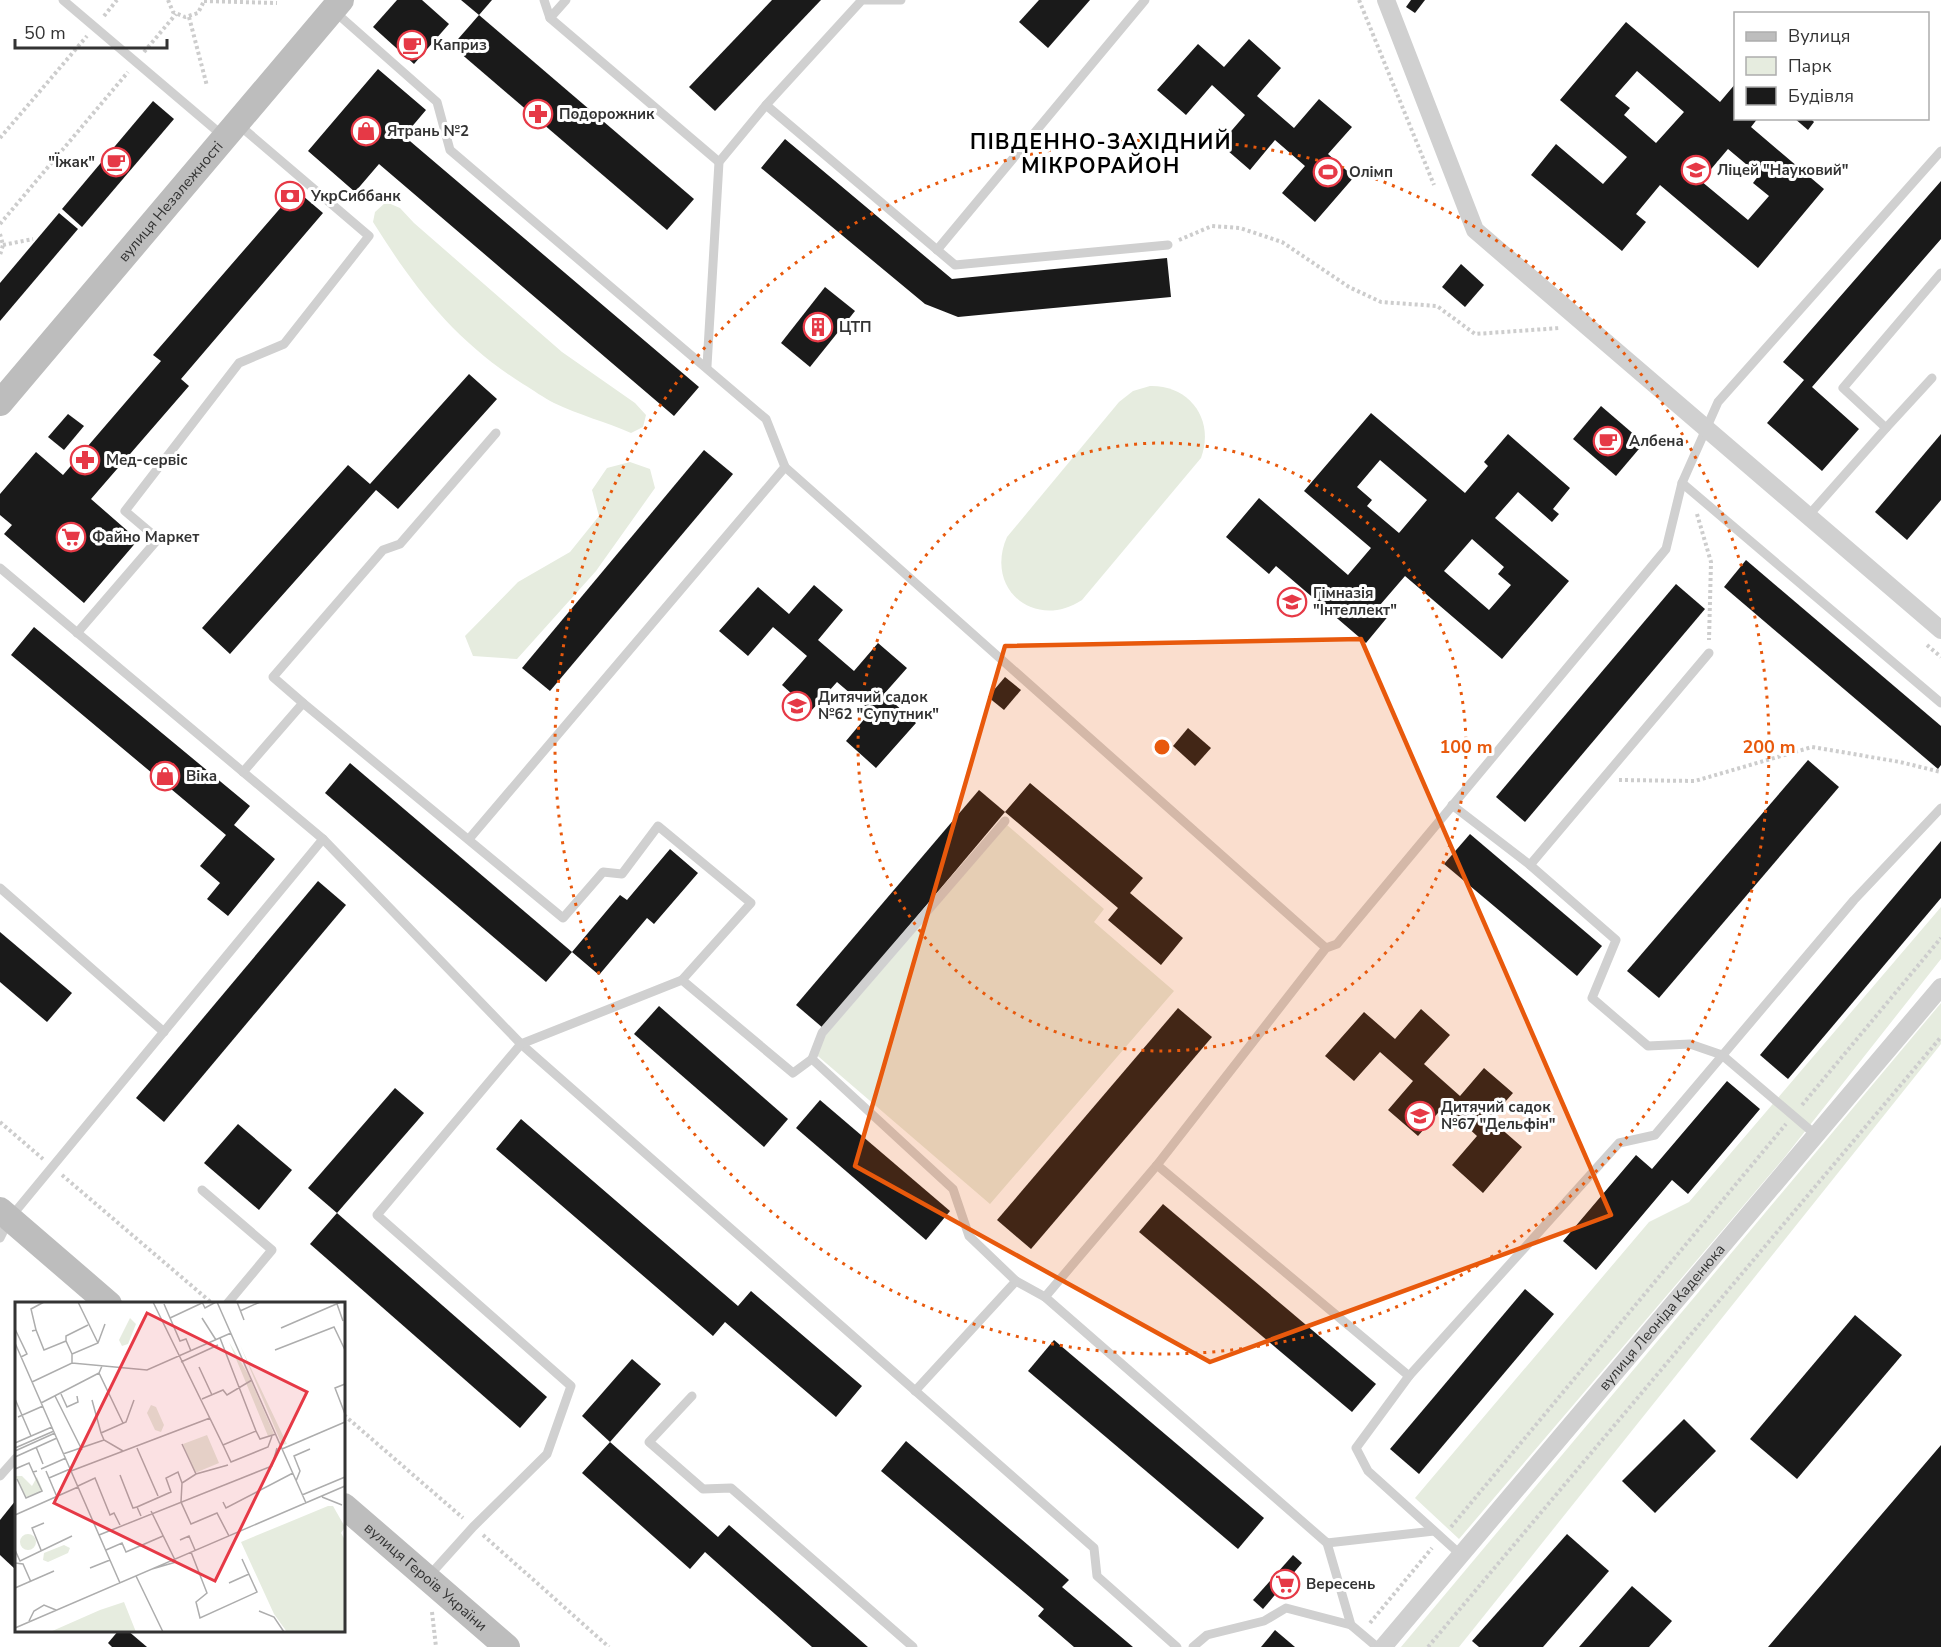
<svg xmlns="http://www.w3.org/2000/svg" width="1941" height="1647" font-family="'Nunito Sans',sans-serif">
	<rect width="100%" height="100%" fill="#fff"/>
	<!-- green -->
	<g fill="#e6ecdf">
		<path d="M386,202L400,208L414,223L562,352L635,403L646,415L643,427L631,433C606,422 579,415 554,403C544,398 533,390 523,384C455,341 415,289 373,222L375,212Z"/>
		<path d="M1150,386C1190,385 1215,420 1201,458L1082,600C1035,631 984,589 1007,537L1119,402L1133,391Z"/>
		<path d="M630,462L650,469L655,488L596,571L517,659L473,656L465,636L518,582L570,552L599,516L592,490L607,468Z"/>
		<path d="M1007,825L1104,909L1094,922L1174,991L990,1204L812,1051Z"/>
		<path d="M1941,907V959L1784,1158L1459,1539L1415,1498L1649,1222L1689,1202Z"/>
		<path d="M1941,1003V1044L1459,1647H1401Z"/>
	</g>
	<!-- building -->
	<g fill="#1a1a1a" fill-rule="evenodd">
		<path d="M397,0H422L449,24L414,64L373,27Z"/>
		<path d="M461,0H492L479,15Z"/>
		<path d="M772,0H821L715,111L689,87Z"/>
		<path d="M1039,0H1090L1048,48L1019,22Z"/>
		<path d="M1411,0H1425L1415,13L1406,7Z"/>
		<path d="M479,15L694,199L667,230L452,46Z"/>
		<path d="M1626,22L1720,102L1736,83V118H1758L1751,127L1824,189L1758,268L1660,185L1636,214L1646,222L1622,251L1531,175L1556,144L1603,184L1627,157L1560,100ZM1637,71L1684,112L1656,143L1624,115L1630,108L1615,96ZM1728,149L1759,175L1753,183L1769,196L1748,220L1701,181Z"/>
		<path d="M1249,39L1281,68L1257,96L1294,128L1319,99L1352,127L1328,154L1354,177L1315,222L1282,193L1305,166L1275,140L1250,170L1220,144L1245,115L1212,85L1186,115L1157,90L1198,44L1224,67Z"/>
		<path d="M378,69L426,110L404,136L699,387L674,416L379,164L355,192L308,151Z"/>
		<path d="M153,101L174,119L82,227L62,209Z"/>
		<path d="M1794,118H1810L1814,122L1808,130Z"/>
		<path d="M785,139L952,279L1167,258L1171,297L958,317L925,304L761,168Z"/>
		<path d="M1941,181V239L1812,387L1859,429L1822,471L1767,423L1804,380L1783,362Z"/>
		<path d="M296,190L323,213L181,379L189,386L91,499L138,540L84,603L4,534L12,525L0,515V494L36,452L63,475L161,361L153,355Z"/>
		<path d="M59,213L78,229L0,321V283Z"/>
		<path d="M1461,264L1484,285L1465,307L1442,287Z"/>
		<path d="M825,287L855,311L810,367L781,343Z"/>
		<path d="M469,374L497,399L398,509L376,490L230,654L202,628L348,465L370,484Z"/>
		<path d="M1601,406L1644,443L1616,476L1573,439Z"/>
		<path d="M1371,413L1465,493L1488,466L1484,462L1508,434L1570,488L1553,509L1559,514L1552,522L1518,492L1495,518L1569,581L1502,659L1405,576L1380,605L1390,614L1366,643L1276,566L1269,574L1226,537L1259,498L1348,575L1371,548L1304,491ZM1380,460L1427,500L1399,533L1367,506L1372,500L1357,487ZM1472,539L1504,567L1498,574L1511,585L1489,610L1444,571Z"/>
		<path d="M68,414L84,426L64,450L48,437Z"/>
		<path d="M1941,434V500L1907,540L1875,512Z"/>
		<path d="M704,450L733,474L550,691L522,668Z"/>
		<path d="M1746,560L1941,726V765L1938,769L1724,587Z"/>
		<path d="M1676,584L1705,609L1525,822L1496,797Z"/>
		<path d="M814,585L843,610L818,640L854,671L878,643L907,668L884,694L916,723L876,768L846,741L871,711L837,682L811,711L782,685L807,656L773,627L748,656L719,631L758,587L789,614Z"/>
		<path d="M34,627L250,806L234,825L275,859L228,916L207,899L220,883L200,866L226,835L11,655Z"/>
		<path d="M1005,677L1021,690L1004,710L988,697Z"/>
		<path d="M1188,728L1211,748L1195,766L1173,746Z"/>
		<path d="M1808,760L1839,787L1659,998L1627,971Z"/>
		<path d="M350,763L572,952L546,982L325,793Z"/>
		<path d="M1030,783L1143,878L1130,893L1183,938L1161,965L1108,920L1118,908L1005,812Z"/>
		<path d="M979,790L1005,812L823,1028L796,1005Z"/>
		<path d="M1470,834L1602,946L1577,976L1444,864Z"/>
		<path d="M1941,841V898L1788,1079L1760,1055Z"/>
		<path d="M670,849L698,873L654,924L647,918L599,975L572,952L620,895L627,900Z"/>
		<path d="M318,881L346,905L164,1122L136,1098Z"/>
		<path d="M0,932L72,993L47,1022L0,982Z"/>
		<path d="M659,1006L788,1119L764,1147L634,1034Z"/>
		<path d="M1178,1008L1212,1037L1031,1249L997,1220Z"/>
		<path d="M1421,1009L1450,1035L1424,1064L1460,1096L1484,1068L1513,1093L1490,1119L1522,1147L1483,1193L1452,1165L1477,1136L1444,1106L1418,1136L1388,1110L1413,1081L1380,1052L1354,1081L1325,1056L1364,1012L1395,1039Z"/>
		<path d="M1727,1081L1760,1109L1688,1194L1672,1180L1596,1270L1563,1241L1636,1155L1652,1169Z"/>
		<path d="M395,1088L424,1113L337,1213L308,1188Z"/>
		<path d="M820,1100L950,1211L926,1240L796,1128Z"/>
		<path d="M521,1119L738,1306L751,1291L862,1386L836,1417L725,1322L713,1336L496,1149Z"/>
		<path d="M238,1124L292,1170L259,1210L204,1163Z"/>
		<path d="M1163,1204L1376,1384L1352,1412L1139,1232Z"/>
		<path d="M337,1213L547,1397L520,1428L310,1244Z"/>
		<path d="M1525,1289L1554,1314L1419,1474L1390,1449Z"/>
		<path d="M1855,1315L1902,1355L1797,1479L1750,1439Z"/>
		<path d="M1054,1340L1264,1518L1238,1549L1028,1371Z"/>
		<path d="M632,1359L661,1384L610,1442L582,1416Z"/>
		<path d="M1684,1419L1716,1451L1655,1513L1622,1481Z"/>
		<path d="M906,1441L1069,1580L1062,1587L1133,1647H1074L1038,1616L1044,1609L881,1471Z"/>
		<path d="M610,1442L718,1537L729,1525L868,1647H812L705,1552L690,1569L582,1473Z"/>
		<path d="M1941,1445V1647H1768L1822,1584Z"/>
		<path d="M16,1500V1570L0,1555V1520Z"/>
		<path d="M1567,1534L1609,1571L1543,1647H1479L1472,1641Z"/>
		<path d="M1293,1555L1302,1563L1263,1609L1253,1600Z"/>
		<path d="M1632,1586L1672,1621L1649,1647H1579Z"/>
		<path d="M119,1630H127L147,1647H112L108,1643Z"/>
		<path d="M1275,1630L1295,1647H1261Z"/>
	</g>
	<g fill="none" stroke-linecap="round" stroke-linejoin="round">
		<!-- path -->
		<g stroke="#cdcdcd" stroke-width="4" stroke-dasharray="3 3" stroke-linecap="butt">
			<path d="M168,0L173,12L185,17L198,13L204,1"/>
			<path d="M1359,0L1434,185"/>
			<path d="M204,1L277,3"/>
			<path d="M104,16L117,0"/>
			<path d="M189,17L207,86"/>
			<path d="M144,52L176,14"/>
			<path d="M0,138L87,36"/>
			<path d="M0,224L128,72"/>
			<path d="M0,234L3,245L0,255"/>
			<path d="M1179,240L1212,226L1240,228L1282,242L1349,287L1381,302L1437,306L1475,334L1560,328"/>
			<path d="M3,245L33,239"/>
			<path d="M1697,514L1711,562L1709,640"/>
			<path d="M1927,645L1941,657"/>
			<path d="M1619,780L1695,781L1812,747L1900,762L1941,772"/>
			<path d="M1802,1105L1941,938"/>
			<path d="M0,1122L43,1159"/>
			<path d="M62,1175L213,1304"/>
			<path d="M344,1415L463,1518"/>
			<path d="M1451,1527L1786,1124"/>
			<path d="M483,1535L609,1647"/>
			<path d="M432,1612L436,1647"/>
			<path d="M1370,1623L1432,1548"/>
			<path d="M1428,1647L1941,1037"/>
		</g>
		<!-- service -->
		<g stroke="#d0d0d0" stroke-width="9">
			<path d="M63,0L223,136"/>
			<path d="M544,0L550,18L719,162"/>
			<path d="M334,11L437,102L450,150L766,419L785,467L1326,948"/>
			<path d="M550,18L566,0"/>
			<path d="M766,105L862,0H901"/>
			<path d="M937,250L1145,0"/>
			<path d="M707,366L719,162L766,105L955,265L1168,245"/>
			<path d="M1886,428L1932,378"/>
			<path d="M1682,483L1941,703"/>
			<path d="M1808,516L1886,428L1843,388L1941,273"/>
			<path d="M0,568L323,839L521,1044L1094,1548L1097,1576L1177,1647"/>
			<path d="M77,633L158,539L125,511L239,363L284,344L369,236L239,125"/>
			<path d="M303,703L273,677L383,550L400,544L496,433"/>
			<path d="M243,772L303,703L563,918L603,872L622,874L658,826L751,903L682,980"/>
			<path d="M1452,805L1530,865L1616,940L1592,998L1648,1046L1690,1044L1722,1055L1816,1135"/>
			<path d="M469,839L785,467"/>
			<path d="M1530,865L1709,653"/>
			<path d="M0,888L164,1032"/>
			<path d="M812,1059L822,1033L1005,821"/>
			<path d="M1157,1165L1045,1297L1327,1543L1434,1531"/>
			<path d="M202,1190L272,1250L227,1304"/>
			<path d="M0,1238L10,1218L323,839"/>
			<path d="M1409,1376L1619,1143L1655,1135L1854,900L1941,808"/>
			<path d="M915,1391L1016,1281L1045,1297"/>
			<path d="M692,1396L649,1442L703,1489L731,1488L913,1647"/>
			<path d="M0,1476L16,1458"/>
			<path d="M1327,1543L1351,1625L1377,1647"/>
			<path d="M1461,1555L1368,1471L1356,1448L1409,1376L1157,1165L1326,948L1337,944L1666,549L1682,483L1718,402L1941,151"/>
			<path d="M428,1577L473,1527L547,1454L571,1386L377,1215L521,1044L682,980L793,1073L812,1059L953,1189L969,1236L1016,1281"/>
			<path d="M1193,1647L1207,1635L1264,1621L1286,1608L1351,1625"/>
		</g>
		<!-- minor -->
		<g stroke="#d0d0d0" stroke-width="18">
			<path d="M1386,0L1475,230L1941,630"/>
			<path id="s1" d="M1383,1647L1941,987"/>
		</g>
		<!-- secondary -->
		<g stroke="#bdbdbd" stroke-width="26">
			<path id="s2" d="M0,403L341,0"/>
			<path d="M0,1210L109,1304"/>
			<path id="s3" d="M344,1506L507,1647"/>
		</g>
	</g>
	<!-- marked area -->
	<path fill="#e8590c" fill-opacity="0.2" stroke="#e8590c" stroke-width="4.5" stroke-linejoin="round" d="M1361,639L1611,1215L1210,1362L855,1166L1005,646Z"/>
	<!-- distance rings -->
	<g fill="none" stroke="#e8590c" stroke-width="3" stroke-dasharray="3 6">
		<circle cx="1162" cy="747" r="304"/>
		<circle cx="1162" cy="747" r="607"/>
	</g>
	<!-- icons -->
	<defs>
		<g id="cafe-ring" transform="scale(1.5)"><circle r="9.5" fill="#fff" stroke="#e63946" stroke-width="1.5"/><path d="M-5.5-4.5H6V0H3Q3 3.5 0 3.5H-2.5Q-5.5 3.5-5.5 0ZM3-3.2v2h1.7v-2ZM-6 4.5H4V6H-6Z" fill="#e63946"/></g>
		<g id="pharmacy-ring" transform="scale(1.5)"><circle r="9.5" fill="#fff" stroke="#e63946" stroke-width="1.5"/><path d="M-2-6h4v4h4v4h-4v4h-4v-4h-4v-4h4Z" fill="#e63946"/></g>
		<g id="shop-ring" transform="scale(1.5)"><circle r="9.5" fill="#fff" stroke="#e63946" stroke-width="1.5"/><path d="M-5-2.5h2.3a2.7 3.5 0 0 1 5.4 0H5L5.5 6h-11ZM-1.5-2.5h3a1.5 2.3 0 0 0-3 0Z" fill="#e63946"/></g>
		<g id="school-ring" transform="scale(1.5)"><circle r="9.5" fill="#fff" stroke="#e63946" stroke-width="1.5"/><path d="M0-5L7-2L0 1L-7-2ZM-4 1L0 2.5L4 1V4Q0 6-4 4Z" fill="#e63946"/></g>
		<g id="stadium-ring" transform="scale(1.5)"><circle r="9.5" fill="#fff" stroke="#e63946" stroke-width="1.5"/><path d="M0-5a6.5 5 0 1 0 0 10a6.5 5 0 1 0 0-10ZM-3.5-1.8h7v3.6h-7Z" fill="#e63946"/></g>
		<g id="bank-ring" transform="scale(1.5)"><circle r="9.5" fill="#fff" stroke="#e63946" stroke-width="1.5"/><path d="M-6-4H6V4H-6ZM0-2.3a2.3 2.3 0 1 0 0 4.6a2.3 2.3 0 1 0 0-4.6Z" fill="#e63946"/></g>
		<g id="building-ring" transform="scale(1.5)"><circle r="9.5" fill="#fff" stroke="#e63946" stroke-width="1.5"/><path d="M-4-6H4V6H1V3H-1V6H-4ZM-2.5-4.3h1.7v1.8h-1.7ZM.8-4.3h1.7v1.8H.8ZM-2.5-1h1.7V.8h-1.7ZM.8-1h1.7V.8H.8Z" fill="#e63946"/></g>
		<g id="supermarket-ring" transform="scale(1.5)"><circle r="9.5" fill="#fff" stroke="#e63946" stroke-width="1.5"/><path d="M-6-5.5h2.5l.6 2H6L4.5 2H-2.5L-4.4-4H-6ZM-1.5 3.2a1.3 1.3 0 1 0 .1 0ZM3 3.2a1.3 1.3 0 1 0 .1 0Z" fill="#e63946"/></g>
	</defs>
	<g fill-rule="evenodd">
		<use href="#cafe-ring" x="412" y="45"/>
		<use href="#pharmacy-ring" x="538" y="114"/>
		<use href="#shop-ring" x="366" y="131"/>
		<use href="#cafe-ring" x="116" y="162"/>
		<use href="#school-ring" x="1696" y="170"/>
		<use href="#stadium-ring" x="1328" y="172"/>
		<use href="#bank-ring" x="290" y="196"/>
		<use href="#building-ring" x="818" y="327"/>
		<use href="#cafe-ring" x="1608" y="441"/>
		<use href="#pharmacy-ring" x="85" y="460"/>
		<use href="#supermarket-ring" x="71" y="537"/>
		<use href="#school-ring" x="1292" y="602"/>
		<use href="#school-ring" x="797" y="706"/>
		<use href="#shop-ring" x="165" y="776"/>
		<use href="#school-ring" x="1420" y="1116"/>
		<use href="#supermarket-ring" x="1285" y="1584"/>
	</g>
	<g text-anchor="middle" stroke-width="6" stroke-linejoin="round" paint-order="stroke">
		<!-- poi labels -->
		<g font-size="15" font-weight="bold" fill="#333" stroke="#fff" text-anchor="start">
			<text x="433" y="50">Каприз</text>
			<text x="559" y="119">Подорожник</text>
			<text x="387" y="136">Ятрань №2</text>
			<text x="95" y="167" text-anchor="end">"Їжак"</text>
			<text x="1717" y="175">Ліцей "Науковий"</text>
			<text x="1349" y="177">Олімп</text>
			<text x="311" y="201">УкрСиббанк</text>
			<text x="839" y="332">ЦТП</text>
			<text x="1629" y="446">Албена</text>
			<text x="106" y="465">Мед-сервіс</text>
			<text x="92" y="542">Файно Маркет</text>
			<text x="1313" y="598">Гімназія<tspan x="1313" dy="17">"Інтеллект"</tspan></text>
			<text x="818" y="702">Дитячий садок<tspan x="818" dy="17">№62 "Супутник"</tspan></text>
			<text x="186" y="781">Віка</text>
			<text x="1441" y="1112">Дитячий садок<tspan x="1441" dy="17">№67 "Дельфін"</tspan></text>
			<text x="1306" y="1589">Вересень</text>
		</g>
		<!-- street labels -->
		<g font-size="15" fill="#333" stroke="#fff">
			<text dy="5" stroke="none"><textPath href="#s2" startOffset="264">вулиця Незалежності</textPath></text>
			<text dy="5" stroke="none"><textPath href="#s1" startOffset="432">вулиця Леоніда Каденюка</textPath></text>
			<text dy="5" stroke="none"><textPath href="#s3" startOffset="108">вулиця Героїв України</textPath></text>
		</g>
		<!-- district labels -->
		<g font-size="21" font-weight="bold" letter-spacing="1.5" fill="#000" stroke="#fff">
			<text x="1101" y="149">ПІВДЕННО-ЗАХІДНИЙ<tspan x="1101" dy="24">МІКРОРАЙОН</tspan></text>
		</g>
	</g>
	<!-- overview -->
	<g transform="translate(15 1302)">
		<rect width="330" height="330" fill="#fff"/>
		<path d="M115,16L121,22L113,42L107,44L104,38ZM214,40L233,72L259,132L253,134ZM225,43L272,142L267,143ZM136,103L141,105L149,123L146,130L140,128L132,111ZM192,133L204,161L180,171L168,142ZM0,174H7L17,184L22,175L28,189L11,195ZM313,204H318L330,225L326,231L330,238V330H272L259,312L226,240ZM5 240a8 8 0 1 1 16 0a8 8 0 1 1-16 0ZM49,243L55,246L53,251L33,260L28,258L29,251ZM109,300L121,330H35L85,308Z" fill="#e6ecdf"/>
		<path fill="none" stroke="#adadad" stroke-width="1.5" d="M63,0L83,41M138,0L208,143L241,129L245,137L261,132M187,0L190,6L201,0M202,0L291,201M222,0L229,18M149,2L165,39L171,37L176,49M322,2L328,19M225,9L245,0M155,16L187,1M187,16L201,38M266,26L326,0M0,27L12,52L6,55M21,28L16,7L29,0M17,29L21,28L29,48L51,39L57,52M205,36L241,129M51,39V34L73,23M0,41L105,281M260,48L319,25L330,48M166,60L203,43M57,61V52L83,41L90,22M87,64L84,71L108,121M184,65L197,93M17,80L57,61L132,68L216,31M330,82L320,86L330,112M46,92L52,105L63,100L62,94M40,94L67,148M0,97L16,134M187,97L208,88L212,93L237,78M77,98L86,131M26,101L84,71M3,115L28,104M0,141L37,125M167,142L181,172M208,143L216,160L253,145L257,134M21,145L28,162M0,146L39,129M122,146L143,194M267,147L330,120M0,149L40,131M108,149L89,138L86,131L111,120L119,98M48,152L89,138M0,155L42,136M213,163L181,172L167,181L166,200L176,222L202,211L214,234M0,167L14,161L18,170M26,167L51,156M31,169L42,195M56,169L195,116M105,173L118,206L122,205M34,176L55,167M2,177L11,196L27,189L18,170L22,169M281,179L285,169L279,154L295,147M63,184L80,176L95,213L99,211L105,223M287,193L330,175M307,195L327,203M208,200L211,206L278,171M136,209L161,260L137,267M0,213L63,185M126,214L122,205L156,190L151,176L163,170L167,181M84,233L257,164L262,146M165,238L174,234L180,248M0,248L5,259L57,234M26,248L17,226L29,221M91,248L107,241L111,250L148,234M176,250L192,291L181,300L185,316L242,290L227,257M0,261L8,262L16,280M75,266L95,258M121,274L148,330M214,281L234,272M0,286L39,269M244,309L259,315L269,330M14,319L19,309L29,303L41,308M0,326L330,184"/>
		<path fill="#e63946" fill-opacity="0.15" stroke="#e63946" stroke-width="3" d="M132,11L292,90L200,279L39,201Z"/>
		<rect width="330" height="330" fill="none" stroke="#333" stroke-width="3"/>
	</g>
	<circle cx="1162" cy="747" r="9" fill="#e8590c" stroke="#fff" stroke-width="3"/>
	<g font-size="18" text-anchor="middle" font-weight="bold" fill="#e8590c" stroke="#fff" stroke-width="6" stroke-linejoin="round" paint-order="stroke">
		<text x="1466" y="753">100 m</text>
		<text x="1769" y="753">200 m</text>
	</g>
	<!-- legend -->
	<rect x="1734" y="12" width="195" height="108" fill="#ffffff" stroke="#adadad" stroke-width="1.5"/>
	<rect x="1746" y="32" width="30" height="9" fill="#bdbdbd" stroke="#adadad" stroke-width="1.5"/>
	<text x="1788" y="42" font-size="18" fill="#333333">Вулиця</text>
	<rect x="1746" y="57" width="30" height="18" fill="#e6ecdf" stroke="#adadad" stroke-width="1.5"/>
	<text x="1788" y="72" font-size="18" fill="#333333">Парк</text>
	<rect x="1746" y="87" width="30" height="18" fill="#1a1a1a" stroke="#adadad" stroke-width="1.5"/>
	<text x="1788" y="102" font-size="18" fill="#333333">Будівля</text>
	<!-- scale -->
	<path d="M15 39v9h152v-9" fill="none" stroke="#333333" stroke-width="3"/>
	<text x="24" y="39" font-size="18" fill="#333333" stroke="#ffffff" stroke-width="4.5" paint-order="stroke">50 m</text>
</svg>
